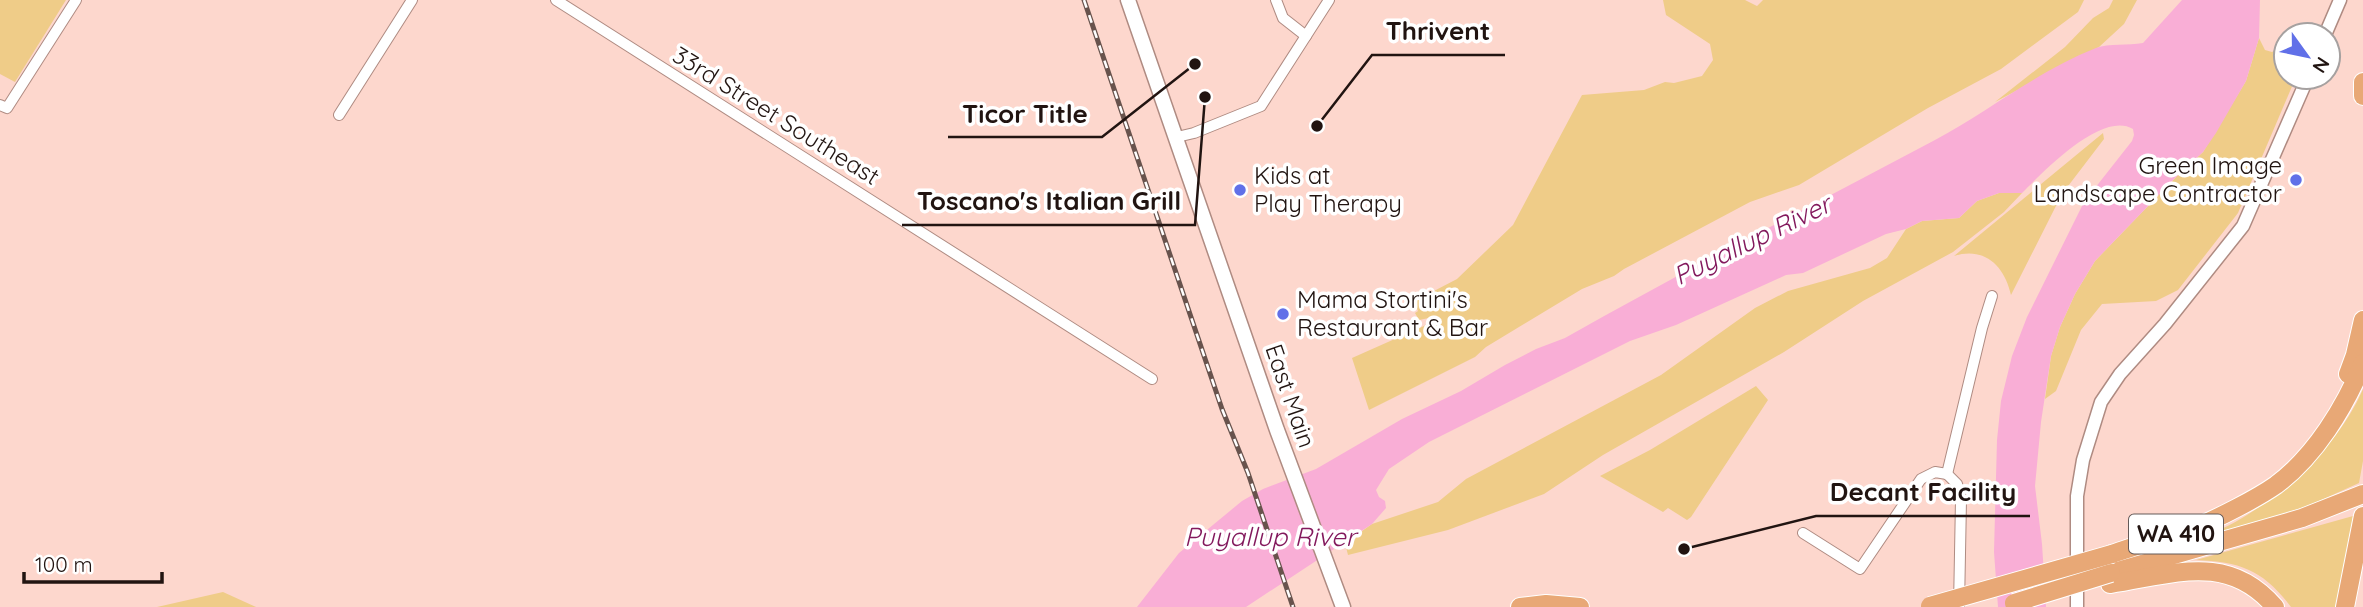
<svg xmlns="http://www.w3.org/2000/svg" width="2363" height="607" font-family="Quicksand,sans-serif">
	<rect width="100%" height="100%" fill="#fdd7cd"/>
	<!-- green -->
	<g fill="#efcc88">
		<path d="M0,0H66L15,82L0,74Z"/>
		<path d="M1663,0H1745L1757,6L1763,0H2084L2078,12L2001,69L1928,108L1799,185L1750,202L1624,269L1614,276L1582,289L1486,347L1475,357L1369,410L1352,358L1424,326L1434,317L1419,320L1415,313L1418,311L1416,306L1412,308L1409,304L1457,279L1513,225L1582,95L1644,90L1665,82L1674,83L1702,76L1713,60L1710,44L1666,15Z"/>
		<path d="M2113,0H2137L2124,24L2099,47L1995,102L2065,47L2093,18L2109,8Z"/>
		<path d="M2259,38L2265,50L2272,52L2286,44V77H2296L2238,213L2178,290L2156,301L2102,304L2081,330L2056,391L2045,399L2051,356L2060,327L2075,294L2095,261L2176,177L2203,152L2246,81Z"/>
		<path d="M2103,133L2104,139L2062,194L2011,295C2005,267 1985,246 1954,256Z"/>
		<path d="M1999,193H2022L2004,212L1953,252L1863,301L1784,352L1603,455L1544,494L1448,530L1348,555L1345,543L1372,524L1438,502L1466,479L1661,375L1755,308L1788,291L1870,268L1887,258L1906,229L1922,221L1959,218L1977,201Z"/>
		<path d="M1756,386L1768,400L1691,517L1687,520L1668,508L1663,512L1600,476L1650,450Z"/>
		<path d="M2363,389V461L2359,483L2308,506L2198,540C2214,532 2232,525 2247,515C2294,486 2341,440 2363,389Z"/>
		<path d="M2353,516L2337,607H2291C2263,570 2241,562 2196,560Z"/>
		<path d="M223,592L256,607H157Z"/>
	</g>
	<!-- water -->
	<path fill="#f9aed6" d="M2182,0H2260L2259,38L2246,81L2216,133L2203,152L2176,177L2095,261L2075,294L2060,327L2051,356L2041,422L2035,486L2042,544L2046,607H1998L1994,552L1997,440L2001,401L2012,356L2027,317L2084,202L2132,141L2134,135L2133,129C2102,110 2043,172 2022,193H1999L1977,201L1959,218L1922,221L1906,229L1886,234L1803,273L1786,275L1676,325L1630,341L1429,442L1389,469L1376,490L1379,497L1385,501L1386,508L1372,524L1246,607H1137L1179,553L1242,501L1263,489L1316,469L1402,419L1461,391L1505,365L1536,349L1565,338C1687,269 1811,206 1935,140C1989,111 2038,71 2096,48C2109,43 2128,46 2143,43Z"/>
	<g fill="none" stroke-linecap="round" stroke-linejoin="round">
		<!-- minor casing -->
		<g stroke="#af8b82" stroke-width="12">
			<g id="minor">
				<path d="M556,0L1152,379"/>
				<path d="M1276,0L1283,18L1306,36"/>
				<path d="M0,105L7,108L76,0"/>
				<path d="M339,115L412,0"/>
				<path d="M1177,137L1194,133L1261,106L1329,0"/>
				<path d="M1947,474L1982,328L1992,296"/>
				<path d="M1947,474L1957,484L1961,500L1959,607"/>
				<path d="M1803,533L1860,569L1921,479L1935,472L1947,474"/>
			</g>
		</g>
		<!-- tertiary casing -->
		<g stroke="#af8b82" stroke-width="15">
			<g id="tertiary">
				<path d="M2325,35L2340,0"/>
				<path d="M2077,607V496L2083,460L2101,402L2120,374L2165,324L2243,226L2308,77"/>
			</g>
		</g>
		<!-- secondary casing -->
		<g stroke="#af8b82" stroke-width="17">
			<path id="secondary" d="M1128,0L1277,430L1343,607"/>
		</g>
		<!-- motorway casing -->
		<g stroke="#fff" stroke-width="20">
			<g id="motorway">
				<path d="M2363,82V96"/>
				<path d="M2348,374L2355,355L2363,320"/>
				<path d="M2112,554C2139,544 2168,538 2195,528C2218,518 2256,499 2276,485C2315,456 2345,407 2363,363"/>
				<path d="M2111,573L2302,518L2363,494"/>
				<path d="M2110,584C2172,575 2227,551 2275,607"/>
				<path d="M1520,607L1546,604L1580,607"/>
				<path d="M2345,607L2363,516"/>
			</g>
		</g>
		<!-- minor -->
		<use href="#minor" stroke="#fff" stroke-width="10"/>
		<!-- tertiary -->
		<use href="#tertiary" stroke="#fff" stroke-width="12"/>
		<!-- secondary -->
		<use href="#secondary" stroke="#fff" stroke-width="14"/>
		<!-- motorway -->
		<use href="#motorway" stroke="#e8a876" stroke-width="18"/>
		<!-- rail casing -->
		<g stroke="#68534d" stroke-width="5">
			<path id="rail" d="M1084,0L1222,409L1248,473L1293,607"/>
		</g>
		<!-- rail -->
		<use href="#rail" stroke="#fff" stroke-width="2.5" stroke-dasharray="8" stroke-linecap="butt"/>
		<!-- motorway-bridge casing -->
		<g stroke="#fff" stroke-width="20" stroke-linecap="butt">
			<g id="motorway-bridge">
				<path d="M2014,603L2111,573"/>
				<path d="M1930,606L2112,554"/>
			</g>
		</g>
		<!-- motorway-bridge -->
		<use href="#motorway-bridge" stroke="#e8a876" stroke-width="18"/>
	</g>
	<!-- markers -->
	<g fill="#6170e8" stroke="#fff" stroke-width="2.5">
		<circle cx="2296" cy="180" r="7"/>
		<circle cx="1240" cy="190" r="7"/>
		<circle cx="1283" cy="314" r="7"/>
	</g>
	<g text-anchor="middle" stroke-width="7" stroke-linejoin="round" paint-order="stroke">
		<!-- shield labels -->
		<rect fill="#fff" stroke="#645a58" stroke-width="2" x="2129" y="514.5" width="94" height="39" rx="5"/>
		<g font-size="23" font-weight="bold" fill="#211411">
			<text x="2176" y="542">WA 410</text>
		</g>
		<!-- street labels -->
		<g font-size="24" fill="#211411" stroke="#fff">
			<text transform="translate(776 116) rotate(32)" y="8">33rd Street Southeast</text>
			<text transform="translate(1290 396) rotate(71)" y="8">East Main</text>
		</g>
		<!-- poi labels -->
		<g font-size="24" fill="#211411" stroke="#fff" text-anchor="start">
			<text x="2282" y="174" text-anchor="end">Green Image<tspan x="2282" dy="28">Landscape Contractor</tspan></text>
			<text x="1254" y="184">Kids at<tspan x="1254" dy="28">Play Therapy</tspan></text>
			<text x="1297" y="308">Mama Stortini's<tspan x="1297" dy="28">Restaurant &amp; Bar</tspan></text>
		</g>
		<!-- water labels -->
		<g font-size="26" font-style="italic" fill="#83195d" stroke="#fff">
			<text transform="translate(1752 240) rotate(-26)" y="9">Puyallup River</text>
			<text x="1270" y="546">Puyallup River</text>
		</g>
	</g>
	<!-- callouts -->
	<path fill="none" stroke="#211411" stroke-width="2.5" d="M1317 126L1372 55H1505M1195 64L1102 137H948M1205 97L1195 225H902M1684 549L1816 516H2030"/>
	<g fill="#211411" stroke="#fff" stroke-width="2.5">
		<circle cx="1317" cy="126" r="7"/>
		<circle cx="1195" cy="64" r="7"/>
		<circle cx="1205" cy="97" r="7"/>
		<circle cx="1684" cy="549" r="7"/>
	</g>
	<g font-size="26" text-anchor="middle" font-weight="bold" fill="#211411" stroke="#fff" stroke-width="7" stroke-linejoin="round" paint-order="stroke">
		<text x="1438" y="40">Thrivent</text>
		<text x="1025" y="123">Ticor Title</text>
		<text x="1049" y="210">Toscano's Italian Grill</text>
		<text x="1923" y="501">Decant Facility</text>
	</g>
	<!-- north arrow -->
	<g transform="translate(2307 56) rotate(123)"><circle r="33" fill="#ffffff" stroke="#a6a1a0" stroke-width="2"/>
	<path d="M0-5L12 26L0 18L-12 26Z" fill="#6170e8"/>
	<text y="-10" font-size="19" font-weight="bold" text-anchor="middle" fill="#211411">N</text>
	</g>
	<!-- scale -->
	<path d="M24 572v10h138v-10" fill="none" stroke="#211411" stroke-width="3.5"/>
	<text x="35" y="572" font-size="21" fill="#211411" stroke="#ffffff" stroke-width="5" paint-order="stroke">100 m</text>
</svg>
